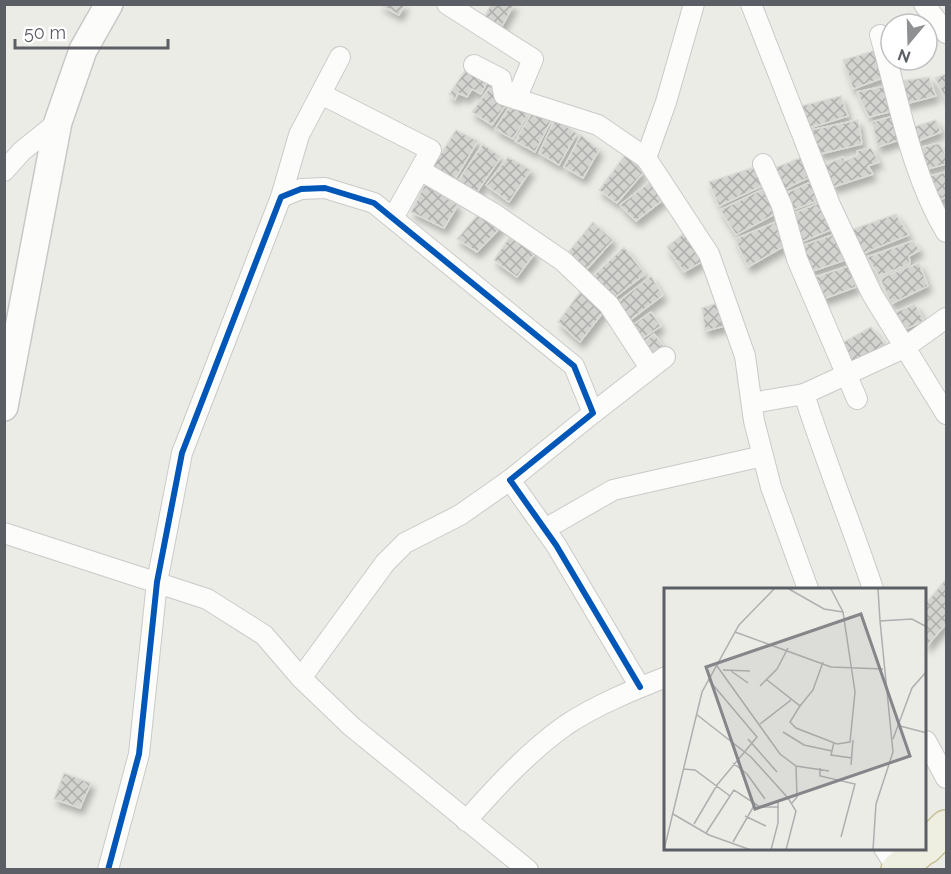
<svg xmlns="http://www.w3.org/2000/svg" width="951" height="874" font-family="Raleway,sans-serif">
	<defs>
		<pattern id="building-cross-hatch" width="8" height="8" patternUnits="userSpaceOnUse" patternTransform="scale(1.5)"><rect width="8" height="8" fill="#d3d3d0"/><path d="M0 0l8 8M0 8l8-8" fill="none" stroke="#aeaeac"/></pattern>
		<filter id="shadow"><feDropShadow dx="3.5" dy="6" stdDeviation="3" flood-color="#0004"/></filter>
	</defs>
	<rect width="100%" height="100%" fill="#ecece7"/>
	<!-- building -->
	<g fill="url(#building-cross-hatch)" stroke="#dcdbd6" stroke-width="1.5" filter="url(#shadow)">
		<path d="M379,4H405L399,15Z"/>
		<path d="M491,4H514L500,30L483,20Z"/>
		<path d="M880,49L888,76L853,89L843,60Z"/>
		<path d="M469,65L490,77L481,94L472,89L467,97L458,93L455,99L449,94Z"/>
		<path d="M946,74V100L935,78Z"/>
		<path d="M929,77L936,96L905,104L901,81Z"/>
		<path d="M890,85L897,110L869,117L857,92Z"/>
		<path d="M489,88L508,102L492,125L472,112Z"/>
		<path d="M841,96L848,116L809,128L801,106Z"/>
		<path d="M513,101L530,111L513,139L495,129Z"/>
		<path d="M533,111L552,119L535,152L515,141Z"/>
		<path d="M897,115L905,138L878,147L872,122Z"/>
		<path d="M555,119L577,133L559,165L539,153Z"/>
		<path d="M858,120L862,144L820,154L811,130Z"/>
		<path d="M936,120L941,132L916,142L910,128Z"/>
		<path d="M456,130L478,141L454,181L431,169Z"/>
		<path d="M581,135L599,150L583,178L564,167Z"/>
		<path d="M940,143L946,156V164L924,170L918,148Z"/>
		<path d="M483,144L501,157L475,195L456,184Z"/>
		<path d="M871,148L879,162L868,166L873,174L833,187L824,165L843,157L845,161L858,155L857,151Z"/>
		<path d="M627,152L643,173L617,203L599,190Z"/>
		<path d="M805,156L814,175L785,189L772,169Z"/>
		<path d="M508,157L531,170L509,202L486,185Z"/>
		<path d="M758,166L764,185L719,206L709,182Z"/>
		<path d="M946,172V197L937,201L926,177Z"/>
		<path d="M651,181L664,199L636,221L620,205Z"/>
		<path d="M813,181L822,199L790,211L784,194Z"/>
		<path d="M425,184L458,205L444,228L411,212Z"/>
		<path d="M767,187L777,213L736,235L720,210Z"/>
		<path d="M824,201L835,228L799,243L789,215Z"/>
		<path d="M481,211L503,225L477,252L457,239Z"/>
		<path d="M896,214L909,235L864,253L851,230Z"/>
		<path d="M781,220L788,244L748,267L735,239Z"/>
		<path d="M593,222L613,240L586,270L565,256Z"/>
		<path d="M512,233L535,253L517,277L494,260Z"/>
		<path d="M684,233L703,261L684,272L667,247Z"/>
		<path d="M835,234L848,259L810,272L801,246Z"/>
		<path d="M913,241L920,250L909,256L910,264L879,276L867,257Z"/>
		<path d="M624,247L645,274L614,298L592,277Z"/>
		<path d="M919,263L928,286L891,304L880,278Z"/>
		<path d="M849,266L856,287L823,299L812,278Z"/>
		<path d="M651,276L663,295L629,321L614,305Z"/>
		<path d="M580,292L605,310L580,342L558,322Z"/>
		<path d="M724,301L729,325L705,331L702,308Z"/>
		<path d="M915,304L924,321L903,330L891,314Z"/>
		<path d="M651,312L661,326L640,340L629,328Z"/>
		<path d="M871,327L887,347L853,367L842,343Z"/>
		<path d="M654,334L665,348L653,356L643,343Z"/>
		<path d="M946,579V624L926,647V603Z"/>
		<path d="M64,773L91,783L80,808L54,799Z"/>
	</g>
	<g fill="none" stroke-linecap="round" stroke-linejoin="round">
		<!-- street casing -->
		<g stroke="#c9cac9" stroke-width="22">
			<g id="street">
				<path d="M447,4L533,59L516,99"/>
				<path d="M751,4L830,205L872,294L946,414"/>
				<path d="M924,4L946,33"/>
				<path d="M880,35C899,100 911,174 946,232"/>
				<path d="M474,65L501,79L504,95L598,125L646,158L709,254L745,356L754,421L771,487L808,589"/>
				<path d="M321,94L431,150L393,218"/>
				<path d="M646,158L666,102L694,4"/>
				<path d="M763,164L782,206L797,259L857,399"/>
				<path d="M420,170L493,213L563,261L609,305L650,368"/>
				<path d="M4,171L22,151L58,122"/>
				<path d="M281,197L299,135L340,57"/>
				<path d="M752,403L804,394"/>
				<path d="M593,413L665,357"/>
				<path d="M545,529L613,490L763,456"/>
				<path d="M4,533L207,599L264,635L301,678L351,726L528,870"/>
				<path d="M873,589C851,523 825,460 804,394L904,348L946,318"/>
				<path d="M301,678L385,563L405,543L460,515L510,480"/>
				<path d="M926,741L946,778"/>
				<path d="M466,821C496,787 528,752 566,725C596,705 633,690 666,677"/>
				<path d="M884,848L898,870"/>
				<path d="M108,870L139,754L157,582L182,453L281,197L301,189L325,188L374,203L574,366L593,413L510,480L556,545L640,687"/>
			</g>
		</g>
		<!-- secondary casing -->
		<g stroke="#c7c8c8" stroke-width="30">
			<path id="secondary" d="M4,407L58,122L83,50L109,4"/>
		</g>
		<!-- highway casing -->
		<g stroke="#c4c093" stroke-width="36">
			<g id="highway">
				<path d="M926,847L946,827"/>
				<path d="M898,870L923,848"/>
			</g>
		</g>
		<!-- street -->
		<use href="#street" stroke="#fcfcfb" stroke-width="20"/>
		<!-- secondary -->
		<use href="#secondary" stroke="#fcfcfb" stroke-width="27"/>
		<!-- highway -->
		<use href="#highway" stroke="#efefe1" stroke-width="33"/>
		<!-- cycleway casing -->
		<g stroke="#fff" stroke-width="10">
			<path id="cycleway" d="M108,870L139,754L157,582L182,453L281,197L301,189L325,188L374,203L574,366L593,413L510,480L556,545L640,687"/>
		</g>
		<!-- cycleway -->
		<use href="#cycleway" stroke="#0057b8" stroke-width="6"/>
	</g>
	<!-- overview -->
	<g transform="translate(664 588)">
		<rect width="262" height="262" fill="#ecece7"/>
		<path fill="none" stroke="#aeafaf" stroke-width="1.5" d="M125,1L160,21L179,24L167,1M214,1L216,33M71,44L167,79L219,81M53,78L116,166L132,178L165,183M59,82L86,83M67,83L84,95M103,92L136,118L126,134L132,140L173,156L186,154L191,104L179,24M96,98L113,81L124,60M136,118L149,102L159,74M32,126L87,169L124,210L132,223L122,262M96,136L127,112M236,138L263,145M119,144L140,157L168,163M84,151L113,184M229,151L248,100L263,83M170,154L167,167L188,170M69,175L83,186L101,211M187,177L189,152M156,180V188L191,196L177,249M19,181L31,182L66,208L70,202L96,219H115M128,215L133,209L132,178M9,226L45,247L87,262M81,228L102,238M30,236L53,197L93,149L44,91M42,245L66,208M69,254L91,216M0,262L38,104L75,37L110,1M107,262L114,235V213M209,262L212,216L229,164L216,33L248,31L263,39"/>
		<path fill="#848689" fill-opacity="0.15" stroke="#848689" stroke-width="3" d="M197,26L246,168L91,221L42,79Z"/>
		<rect width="262" height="262" fill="none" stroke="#5c5e65" stroke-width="3"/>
	</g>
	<!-- border -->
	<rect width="951" height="874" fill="none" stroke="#5c5e65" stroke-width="12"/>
	<!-- north arrow -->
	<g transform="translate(909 42) rotate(199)"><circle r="28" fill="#ffffff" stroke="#bebfc1" stroke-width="1.5"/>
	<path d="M0-4.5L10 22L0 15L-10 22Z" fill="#8e9092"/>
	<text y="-9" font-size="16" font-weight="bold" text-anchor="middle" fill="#5c5e65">N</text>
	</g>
	<!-- scale -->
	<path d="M15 39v9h153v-9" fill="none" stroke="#5c5e65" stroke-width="3"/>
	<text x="24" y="39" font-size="18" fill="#5c5e65" stroke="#ffffff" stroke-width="4.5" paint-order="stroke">50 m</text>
</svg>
